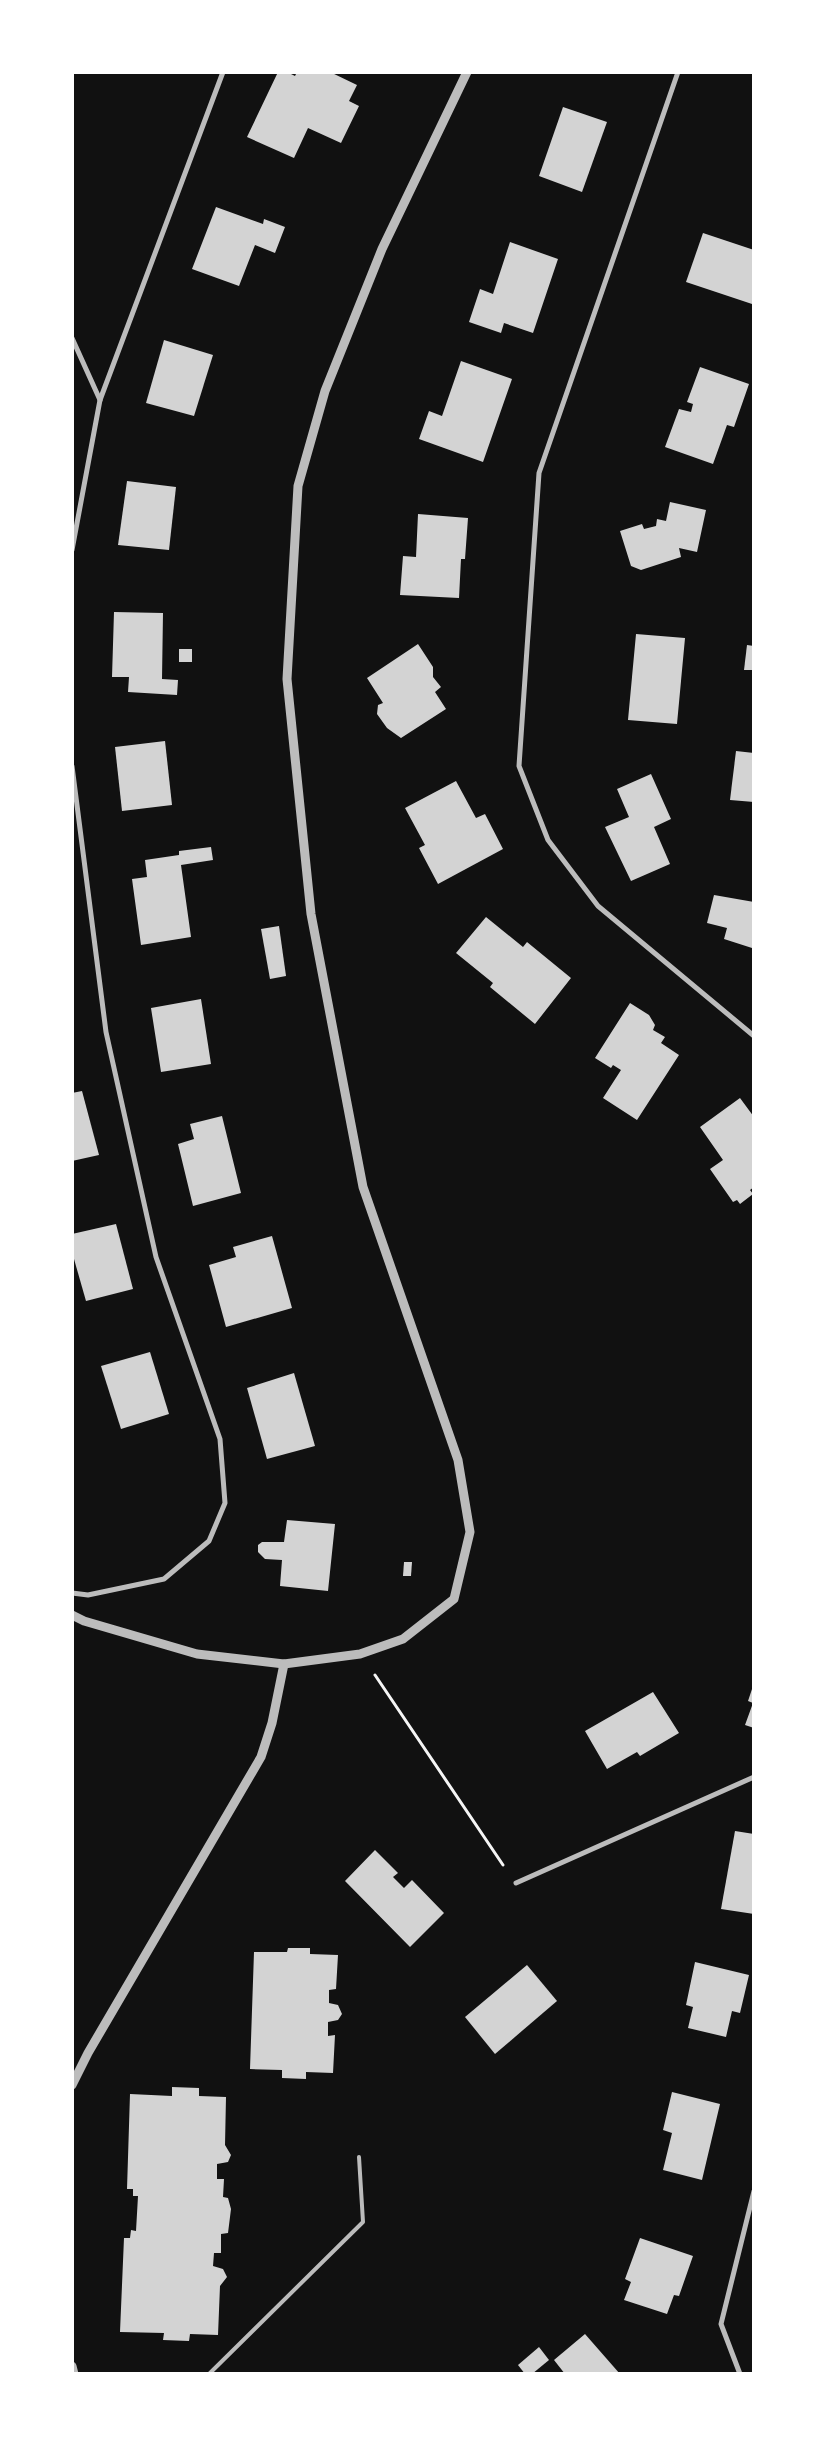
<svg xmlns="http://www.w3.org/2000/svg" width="826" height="2446" font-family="'DejaVu Sans',sans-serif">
	<rect width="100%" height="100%" fill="#111"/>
	<!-- building -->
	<g fill="#d3d3d3">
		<path d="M278,72H287L295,76L297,72H330L357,85L349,101L359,106L341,143L308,128L294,158L247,137Z"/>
		<path d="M563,107L607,122L582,192L539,176Z"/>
		<path d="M216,207L263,224L264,219L285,227L275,253L255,245L239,286L192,269Z"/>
		<path d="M703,233L754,250L752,304L686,282Z"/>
		<path d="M510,242L558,259L533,333L504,323L501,333L469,322L480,289L493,294Z"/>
		<path d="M164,340L213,355L194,416L146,403Z"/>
		<path d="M461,361L512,379L483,462L419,439L429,411L442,416Z"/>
		<path d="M700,367L749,384L734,427L727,425L713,464L665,447L679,409L691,412L693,404L687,402Z"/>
		<path d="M127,481L176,487L169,550L118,545Z"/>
		<path d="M670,502L706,510L697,552L679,548L681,557L641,570L631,566L620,531L642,524L644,529L656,526L657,519L666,521Z"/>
		<path d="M418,514L468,518L465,559H461L459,598L400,595L403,556L416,557Z"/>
		<path d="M114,612L163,613L162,679L178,680L177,695L128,692L129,677H112Z"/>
		<path d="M636,634L685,638L677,724L628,720Z"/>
		<path d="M418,644L433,667V677L441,687L435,692L446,709L401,738L387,728L377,714L378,705L383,703L367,678Z"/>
		<path d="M747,645L754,646V670H744Z"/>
		<rect x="179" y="649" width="13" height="13"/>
		<path d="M165,741L172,805L122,811L115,747Z"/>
		<path d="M736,751L754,753V802L730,800Z"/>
		<path d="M651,774L671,819L654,827L670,864L631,881L605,827L629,817L617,789Z"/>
		<path d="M456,781L476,818L485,814L503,849L438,884L419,848L425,845L405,808Z"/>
		<path d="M211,847L213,860L181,865L191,937L141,945L132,879L147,877L145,860L179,855V851Z"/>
		<path d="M714,895L754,902L752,948L724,939L727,928L707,923Z"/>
		<path d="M486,917L523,947L527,942L571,978L535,1024L490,987L493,983L456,953Z"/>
		<path d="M279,926L286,976L270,979L261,929Z"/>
		<path d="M201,999L211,1064L161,1072L151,1008Z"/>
		<path d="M630,1003L649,1015L655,1025L653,1030L665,1037L661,1043L679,1055L637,1120L603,1098L621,1070L613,1065L611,1068L595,1058Z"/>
		<path d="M82,1091L99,1155L72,1161V1093Z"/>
		<path d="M740,1098L754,1117V1187L750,1190L753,1194L740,1204L737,1200L733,1202L710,1169L723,1160L700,1127Z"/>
		<path d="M222,1116L241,1193L193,1206L178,1144L194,1139L190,1124Z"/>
		<path d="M116,1224L133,1289L86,1301L72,1252V1234Z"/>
		<path d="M272,1236L292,1308L226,1327L209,1265L236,1257L233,1247Z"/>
		<path d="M150,1352L169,1414L121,1429L101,1366Z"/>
		<path d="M294,1373L315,1446L267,1459L247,1388Z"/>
		<path d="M287,1520L335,1524L328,1591L280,1586L282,1560L265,1559L258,1552V1545L262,1542H284Z"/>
		<path d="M404,1562H412L411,1576H403Z"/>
		<path d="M753,1686H754V1728L745,1725L753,1703L748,1701Z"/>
		<path d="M653,1692L679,1733L640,1756L637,1752L607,1769L585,1731Z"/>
		<path d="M735,1831L754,1834V1914L721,1909Z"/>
		<path d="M375,1850L398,1873L393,1877L404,1888L412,1880L444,1913L410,1947L345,1881Z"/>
		<path d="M288,1948H310V1954L338,1955L336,1989L329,1990V2003L338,2005L342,2014L338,2020L328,2022V2036L335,2035L333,2073L306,2072V2079L282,2078V2070L250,2069L254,1952H287Z"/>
		<path d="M695,1962L749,1975L740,2013L732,2011L726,2037L688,2028L693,2007L686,2005Z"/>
		<path d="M527,1965L557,2001L495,2054L465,2017Z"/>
		<path d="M172,2087L199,2088V2096L226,2097L225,2145L231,2155L228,2162L217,2164V2179H224L223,2197L228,2198L231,2209L228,2233L221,2234V2253H214L213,2266L223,2269L227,2277L220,2286L218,2335L190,2334L189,2341L163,2340L164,2333L120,2332L124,2238H130L131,2230L136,2231L138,2196H133V2189H127L130,2094L172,2096Z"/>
		<path d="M672,2092L720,2104L702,2180L663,2170L672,2133L663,2130Z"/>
		<path d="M640,2238L693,2256L679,2296L674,2295L667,2314L624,2300L631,2282L625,2279Z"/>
		<path d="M585,2334L620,2374H565L554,2360Z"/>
		<path d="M539,2347L549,2360L532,2374H525L518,2365Z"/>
	</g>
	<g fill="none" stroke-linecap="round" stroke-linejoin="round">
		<!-- path -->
		<path stroke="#f5f5f5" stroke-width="3" d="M375,1675L503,1865"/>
		<!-- service -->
		<path stroke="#bcbcbc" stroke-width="4" d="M209,2374L363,2222L359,2157"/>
		<!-- minor -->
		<g stroke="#bcbcbc" stroke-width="5">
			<path d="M678,72L539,473L519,766L548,840L598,906L754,1036"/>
			<path d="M72,338L100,400"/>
			<path d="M72,550L100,400L223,72"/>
			<path d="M72,766L106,1032L156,1257L220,1439L225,1503L209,1541L164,1579L88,1595L72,1593"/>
			<path d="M516,1883L754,1777"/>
			<path d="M740,2374L721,2324L754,2191"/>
		</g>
		<!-- tertiary -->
		<g stroke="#bcbcbc" stroke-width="9">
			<path d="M72,1615L84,1621L197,1654L284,1664L360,1654L403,1639L454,1599L470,1532L458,1460L363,1187L311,914L287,679L298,486L325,391L382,249L467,72"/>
			<path d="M72,2085L88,2053L261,1757L272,1723L284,1664"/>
			<path d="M72,2366L74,2374"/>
		</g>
	</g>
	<!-- border -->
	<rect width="826" height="2446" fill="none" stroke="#ffffff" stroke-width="148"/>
</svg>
